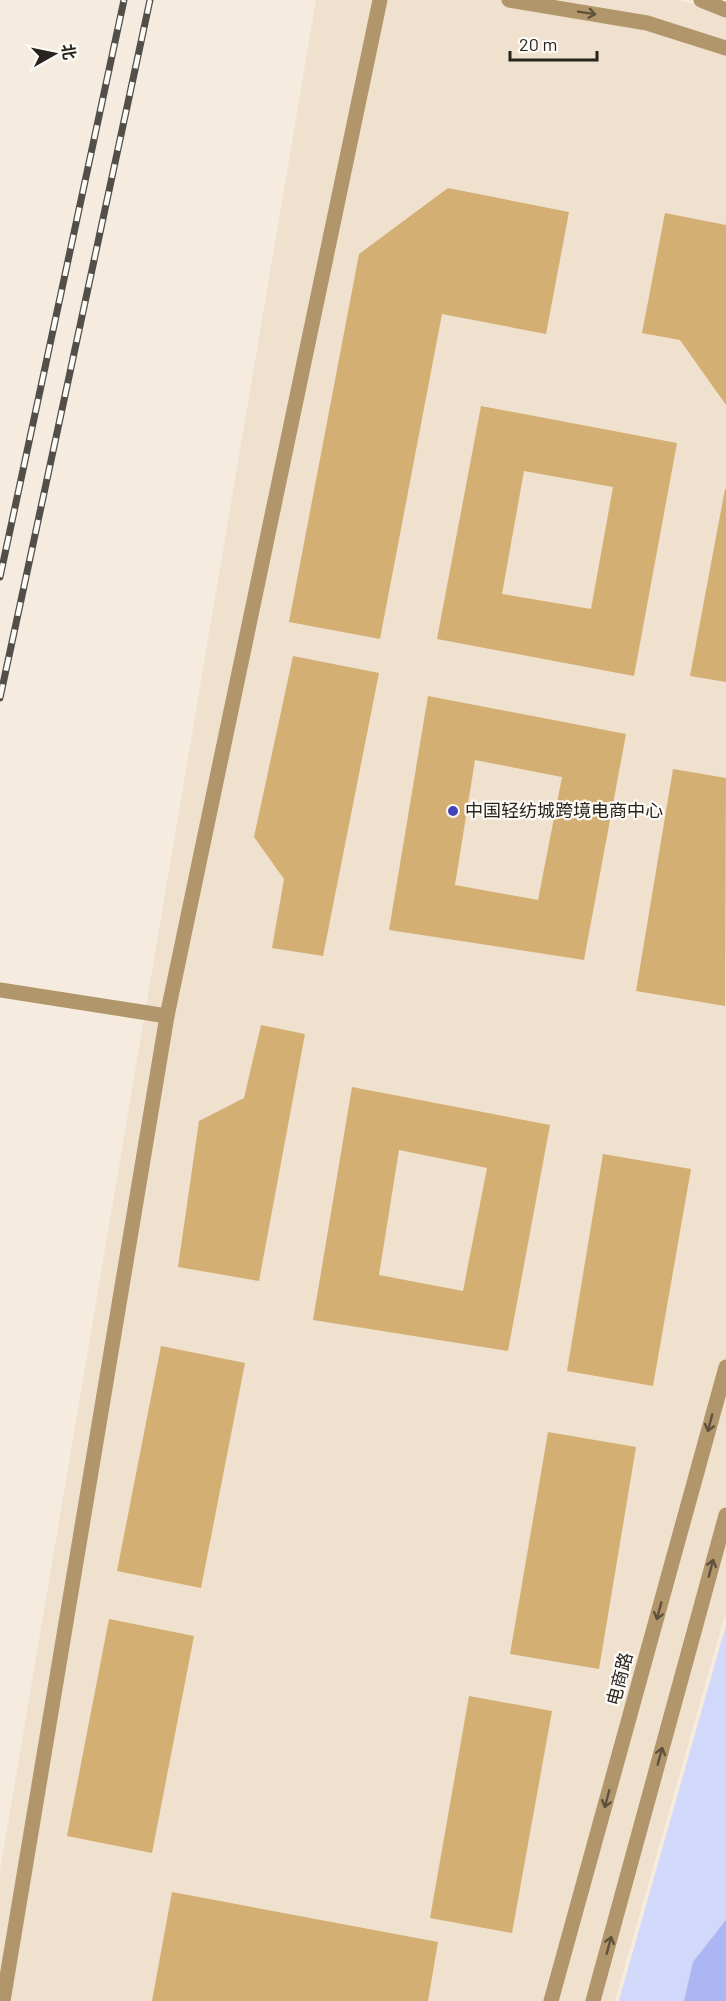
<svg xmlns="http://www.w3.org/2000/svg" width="726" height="2001" font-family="Barlow,'Noto Sans SC',sans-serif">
	<rect width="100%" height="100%" fill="#f5ecdf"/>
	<!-- built -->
	<path fill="#efe1cd" d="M316,0H677L726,11V1611L615,2001H0V1871Z"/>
	<!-- green -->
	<path fill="#d1d8f9" d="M726,1625V2001H619L620,1997Z"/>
	<!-- water -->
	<path fill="#abb6f3" d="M726,1920V2001H684L693,1962Z"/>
	<!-- building -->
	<g fill="#d4af74" fill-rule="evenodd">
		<path d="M448,188L569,212L546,334L442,314L380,639L289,622L359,254Z"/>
		<path d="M665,213L726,225V405L680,340L642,333Z"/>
		<path d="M481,406L677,443L634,676L437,639ZM524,471L613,487L591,609L502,594Z"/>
		<path d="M725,489H726V682L690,676Z"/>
		<path d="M293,656L379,673L323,956L272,948L284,879L254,837Z"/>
		<path d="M428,696L626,734L584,960L389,930ZM475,760L562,777L538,900L455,885Z"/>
		<path d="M673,769L726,778L725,1006L636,991Z"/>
		<path d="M261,1025L305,1034L259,1281L178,1267L199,1121L244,1098Z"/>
		<path d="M352,1087L550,1125L508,1351L313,1320ZM399,1150L487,1168L463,1291L379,1275Z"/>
		<path d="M603,1154L691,1169L653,1386L567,1371Z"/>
		<path d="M161,1346L245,1363L201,1588L117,1571Z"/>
		<path d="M548,1432L636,1447L599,1669L510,1654Z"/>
		<path d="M109,1619L194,1636L152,1853L67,1836Z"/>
		<path d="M469,1696L552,1711L512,1933L430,1918Z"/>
		<path d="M172,1892L438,1942L428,2001H152Z"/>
	</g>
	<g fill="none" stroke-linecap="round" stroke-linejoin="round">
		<!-- minor -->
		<g stroke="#b1956b" stroke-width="15">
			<path d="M509,0L647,23L726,48"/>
			<path d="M701,0L726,10"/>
			<path d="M0,990L167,1016"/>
			<path d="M3,2001L167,1016L380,0"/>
			<path d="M551,2001L726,1367"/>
			<path d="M593,2001L726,1515"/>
		</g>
		<!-- rail casing -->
		<g stroke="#534f48" stroke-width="7">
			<g id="rail">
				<path d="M0,577L124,0"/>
				<path d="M0,698L150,0"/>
			</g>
		</g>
		<!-- rail -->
		<use href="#rail" stroke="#fefaf5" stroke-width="4.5" stroke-dasharray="14" stroke-linecap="butt"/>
	</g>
	<!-- one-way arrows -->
	<defs><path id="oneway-shaft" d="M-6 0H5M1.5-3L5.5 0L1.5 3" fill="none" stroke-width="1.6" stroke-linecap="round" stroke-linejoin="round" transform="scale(1.5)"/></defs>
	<g stroke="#5e513d">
		<use href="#oneway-shaft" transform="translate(587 13) rotate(9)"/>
		<use href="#oneway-shaft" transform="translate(710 1423) rotate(105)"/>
		<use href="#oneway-shaft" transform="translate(711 1568) rotate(-75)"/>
		<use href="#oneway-shaft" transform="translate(659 1611) rotate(105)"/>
		<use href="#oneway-shaft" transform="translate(660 1756) rotate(-75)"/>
		<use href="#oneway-shaft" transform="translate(607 1799) rotate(105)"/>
		<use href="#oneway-shaft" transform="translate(609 1945) rotate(-75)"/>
	</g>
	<!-- markers -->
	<circle fill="#4344b9" stroke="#fefaf5" stroke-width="2" cx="453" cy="811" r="6"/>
	<g text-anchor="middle" stroke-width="4.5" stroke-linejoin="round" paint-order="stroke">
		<!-- poi labels -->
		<g font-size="18" fill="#27241f" stroke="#fefaf5" text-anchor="start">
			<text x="465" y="817">中国轻纺城跨境电商中心</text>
		</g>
		<!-- street labels -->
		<g font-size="18" fill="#27241f" stroke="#fefaf5">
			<text transform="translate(620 1679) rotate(-75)" y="6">电商路</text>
		</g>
	</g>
	<!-- north arrow -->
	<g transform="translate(54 54) rotate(81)" stroke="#fefaf5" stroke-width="4.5" paint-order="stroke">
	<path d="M0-4.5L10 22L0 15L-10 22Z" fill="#27241f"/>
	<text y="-9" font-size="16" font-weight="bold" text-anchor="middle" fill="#27241f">北</text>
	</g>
	<!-- scale -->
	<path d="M510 51v9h87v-9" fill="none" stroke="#27241f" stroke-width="3"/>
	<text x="519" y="51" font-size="18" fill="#27241f" stroke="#fefaf5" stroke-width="4.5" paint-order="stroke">20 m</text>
</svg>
